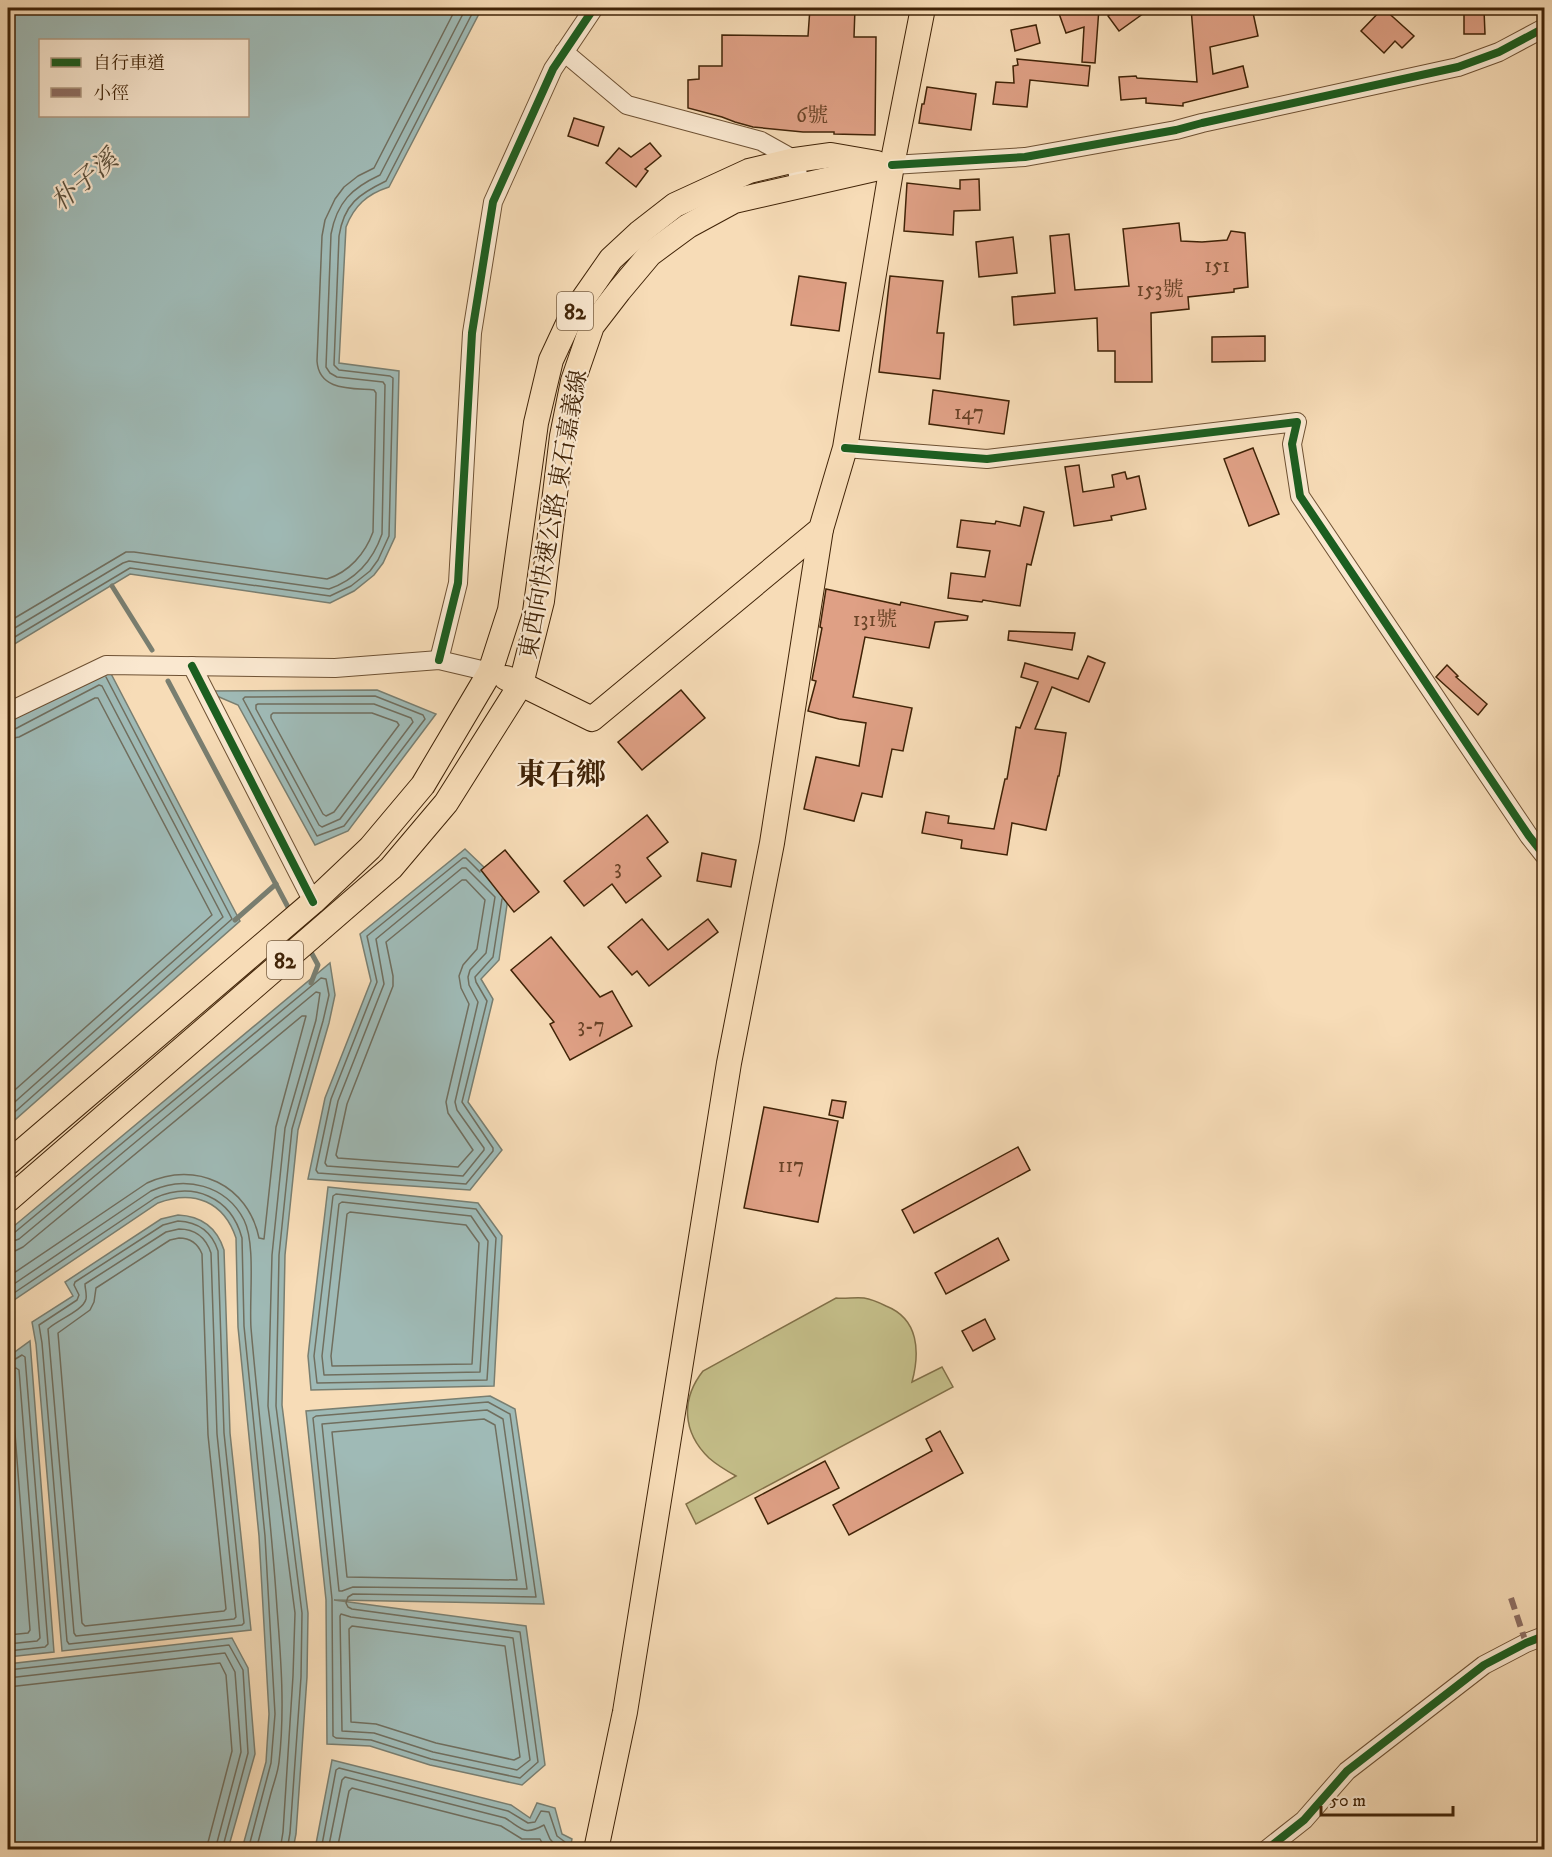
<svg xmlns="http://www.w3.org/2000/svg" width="1552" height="1857" font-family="'IM FELL DW Pica','Noto Serif TC',serif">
	<rect width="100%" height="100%" fill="#f7dcb7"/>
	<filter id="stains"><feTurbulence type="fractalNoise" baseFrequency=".00333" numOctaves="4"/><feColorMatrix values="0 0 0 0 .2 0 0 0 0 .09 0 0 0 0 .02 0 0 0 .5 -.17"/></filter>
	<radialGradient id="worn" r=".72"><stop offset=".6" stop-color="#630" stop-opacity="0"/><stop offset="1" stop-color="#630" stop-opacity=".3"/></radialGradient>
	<!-- green -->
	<path fill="#c4be89" stroke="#827048" stroke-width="1.5" d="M836,1298C845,1299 855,1297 864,1298C871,1299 880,1303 886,1306C919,1319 920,1352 912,1382L942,1367L953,1387L696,1524L686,1504L736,1476C727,1471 717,1465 709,1458C682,1432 681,1399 703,1371Z"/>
	<!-- water -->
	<g fill="#9fbab6" stroke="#797e70" stroke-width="1.5" fill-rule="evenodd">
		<path d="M8,8H482L389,187C367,194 354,206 346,227L339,363L399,371L395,537L383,563L374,575L354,591L330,603L130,574L8,648ZM40,40H248V116H40Z"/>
		<path d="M107,666L240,921L8,1126V718Z"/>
		<path d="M377,690L436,714L348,831L315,845L238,705L205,691Z"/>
		<path d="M465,849L509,891L499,960L481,979L493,999L468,1102L502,1150L470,1190L308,1179L325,1098L371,981L360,934Z"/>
		<path d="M330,963L335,995L329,1023L298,1130L285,1255L282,1405L308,1613L307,1677L296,1834L293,1849H242L266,1762L269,1714L259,1536L238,1327L236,1238C224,1202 194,1189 158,1203L8,1304V1231Z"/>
		<path d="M328,1187L478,1203L502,1236L494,1386L311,1390L308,1356Z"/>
		<path d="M178,1215C201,1216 217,1228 224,1250L230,1433L251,1630L62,1651L36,1344L32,1322L73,1296L65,1282L161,1219Z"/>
		<path d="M30,1341L54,1652L8,1657V1357Z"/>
		<path d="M490,1396L515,1409L544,1604L334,1600L526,1626L545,1765L522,1785L430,1765L370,1746L327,1744L326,1600L306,1411Z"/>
		<path d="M232,1638L248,1668L255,1754L228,1849H8V1664Z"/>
		<path d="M332,1760L511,1805L530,1818L537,1803L555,1808L562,1834L572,1839L570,1849H315Z"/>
	</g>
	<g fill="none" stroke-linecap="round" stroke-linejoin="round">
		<!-- shore -->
		<g stroke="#706e5e" stroke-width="1.5">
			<path d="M8,622L126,552H134L327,579C349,572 365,554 373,532L376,393L374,390C351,388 319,391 317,361L322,236L325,220L335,199L344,187L358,176L374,168L456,8"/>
			<path d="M8,632L123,563L129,561L329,589C355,580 373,560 382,534L385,385L383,382L337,377L330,373L326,367L331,234C337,202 352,188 380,175L466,8"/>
			<path d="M8,641L130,568L330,596L351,586L370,571L378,560L389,536L393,378L390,376L339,370L334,365L339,236C344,204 359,194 386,181L475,8"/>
			<path d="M375,696L423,715L425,719L344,826L317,836L243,699L245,697Z"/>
			<path d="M258,704H374L411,718L413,722L340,819L322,827L319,825L256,709V705Z"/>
			<path d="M273,713H372L397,722L399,725L334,812L326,816L323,814L271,718V715Z"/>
			<path d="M8,730L15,729L99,685L102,686L223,917L8,1108"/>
			<path d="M8,739L19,737L95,698H98L212,915L8,1096"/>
			<path d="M462,868H466L495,897L486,953L470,970L468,977L469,985L478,1002L455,1102L457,1110L484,1148V1150L463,1176L327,1166L325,1163L338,1101L384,984L376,939Z"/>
			<path d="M480,872L466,858H463L367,936L377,982L331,1099L316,1170L318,1173L466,1184L493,1151V1148L462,1102L487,1001L476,982L475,977L493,957L502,899"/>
			<path d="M462,880H466L485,900L477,949L463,965L459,976L461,988L469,1004L446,1102L448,1113L473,1150L458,1167L338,1158L336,1155L347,1104L393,986V976L386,942Z"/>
			<path d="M8,1118L232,919L106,677"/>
			<path d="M336,1194L476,1209L496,1238L487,1380L317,1383L314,1356L333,1196Z"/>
			<path d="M342,1202L471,1216L488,1241L480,1372L324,1375L322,1356L339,1204Z"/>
			<path d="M350,1212L466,1225L479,1243L472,1364L332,1366L331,1356L347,1214Z"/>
			<path d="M178,1221C198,1222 212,1232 218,1251L224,1433L244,1623L242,1625L69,1644L67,1641L42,1343L39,1325L77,1300L79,1295L74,1285L75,1282L163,1225Z"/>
			<path d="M179,1229C195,1229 206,1238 211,1253L217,1434L236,1617L234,1619L76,1636L74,1633L48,1329C57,1320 83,1311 86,1299C87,1294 85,1289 85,1284L166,1232Z"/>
			<path d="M8,1235L14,1233L321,978L326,979L329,995L323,1021L292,1129L279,1255L276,1406L302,1613L301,1677L290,1833L287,1850"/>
			<path d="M179,1238C191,1238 198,1244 202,1254L208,1435L226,1609L224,1611L85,1626L82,1623L58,1333L90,1310L94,1302L96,1288L170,1240Z"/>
			<path d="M8,1243L19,1239L316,992L320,993L316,1020L285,1128L272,1255L268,1406L295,1613L293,1676L283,1832L280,1850"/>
			<path d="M8,1252L15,1251L23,1247L302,1016H306L276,1127L264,1239L259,1238C248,1185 196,1160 147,1183L8,1277"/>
			<path d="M8,1288L151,1191C185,1175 226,1185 244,1220C256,1244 249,1299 251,1328C259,1421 271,1514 277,1608C281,1659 285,1711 279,1762C278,1772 274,1782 271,1793C266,1812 261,1831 256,1850"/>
			<path d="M8,1297L155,1198C193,1181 231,1197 242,1238L244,1326L265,1536L275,1714L271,1763L248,1850"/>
			<path d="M8,1361H12L22,1355L25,1357L48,1644L45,1647L8,1651"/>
			<path d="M8,1369L16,1368L19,1370L40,1638L37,1641L8,1644"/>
			<path d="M8,1378L11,1381L30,1630L28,1633L8,1635"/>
			<path d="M488,1402L510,1414L536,1597L353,1594L348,1597L346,1603L348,1607L352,1609L520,1632L538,1762L520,1778L431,1759L371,1740L336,1738L333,1736L332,1599L313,1418L316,1416Z"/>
			<path d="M487,1410L503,1419L527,1589L353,1587L342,1591H339L322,1424Z"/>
			<path d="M484,1419L495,1425L517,1580L347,1577L332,1432Z"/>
			<path d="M341,1614L351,1617L513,1638L530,1760L517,1770L433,1752L374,1733L342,1731L340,1616Z"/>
			<path d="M352,1626L505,1646L520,1757L514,1760L436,1743L376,1724L351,1722L349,1629Z"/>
			<path d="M8,1670L229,1645L243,1670L248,1753L222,1850"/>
			<path d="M8,1678L225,1653L235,1672L241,1752L215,1850"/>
			<path d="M8,1687L220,1663L226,1675L232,1751L206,1850"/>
			<path d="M321,1850L336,1770L339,1768L508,1811L528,1823L535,1822L541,1811L549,1812L557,1836L565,1842L564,1850"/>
			<path d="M328,1850L342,1780L345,1777L505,1818C523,1829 524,1836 544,1825L550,1839L556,1846L557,1850"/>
			<path d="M337,1850L349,1791L352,1788L501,1826L522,1839H540L546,1850"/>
		</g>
		<!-- stream -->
		<g stroke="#797e70" stroke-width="5">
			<path d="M112,586L152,650"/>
			<path d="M168,681L289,909"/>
			<path d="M235,920L276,884"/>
			<path d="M311,983L318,965L311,952"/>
		</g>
	</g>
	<!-- building -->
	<g fill="#dfa085" stroke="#402307" stroke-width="1.5">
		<path d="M810,8H855L854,37H876L875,135L834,134V132H803L753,127L735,122L722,117L688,108V80L699,79V66H722V35L808,36Z"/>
		<path d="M1057,8H1099L1095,63L1082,62L1084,27L1066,33Z"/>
		<path d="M1119,8H1151L1119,31L1108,16Z"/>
		<path d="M1191,8H1252L1258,36L1210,47L1213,74L1243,66L1248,87L1183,103V106L1146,103V98L1121,100L1119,77L1136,76L1137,78L1197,82Z"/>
		<path d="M1383,8L1414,36L1402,48L1395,41L1384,53L1361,31Z"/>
		<path d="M1484,10L1485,34H1464V11Z"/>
		<path d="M1036,25L1040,43L1015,51L1011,30Z"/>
		<path d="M1017,59L1090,66L1088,86L1030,80L1027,107L993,104L996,82L1014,83L1013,66L1018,65Z"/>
		<path d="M927,87L976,94L971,130L919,123L922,104H924Z"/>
		<path d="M574,118L604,127L598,146L568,136Z"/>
		<path d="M650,143L661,156L645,169L648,171L636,187L606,163L619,148L631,157Z"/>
		<path d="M979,179L980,210L954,211L953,235L904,231L907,183L960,189V180Z"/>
		<path d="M1179,223L1181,241L1202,242L1227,240L1231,231L1245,233L1248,287L1234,289V292L1188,297L1189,309L1151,313L1152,382H1115V351H1098L1097,318L1014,325L1012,297L1055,293L1050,236L1069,234L1075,290L1129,286L1123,229Z"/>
		<path d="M1013,237L1017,273L979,277L976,242Z"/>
		<path d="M799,276L846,283L839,331L791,325Z"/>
		<path d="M890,276L943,281L937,333H944L940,379L879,372Z"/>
		<path d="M1265,336V361L1212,362V337Z"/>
		<path d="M933,390L1009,401L1004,434L929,424Z"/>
		<path d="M1253,448L1279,514L1249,526L1224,459Z"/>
		<path d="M1079,465L1083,492L1114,487L1112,475L1125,472L1127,479L1139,476L1146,509L1111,516L1112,520L1074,526L1065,467Z"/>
		<path d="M1024,507L1044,512L1031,565L1027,564L1020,606L983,600L982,602L948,598L951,573L985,577L990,551L957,547L961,520L995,524L996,521L1020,526Z"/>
		<path d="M826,589L900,605L901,602L968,616L967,620L935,622L929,648L865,637L853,697L912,708L903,751L892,749L882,797L862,793L854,821L804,809L816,757L859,766L866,723L839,719L808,711L816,681L812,680L822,628L820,627Z"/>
		<path d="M1009,631L1075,633L1072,650L1008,640Z"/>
		<path d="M1088,656L1105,663L1089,702L1052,687L1035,729L1066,733L1059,776H1058L1046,830L1012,823L1007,855L961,848L962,840L922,833L926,812L949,816L948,823L994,829L1005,779H1007L1016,727L1020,728L1038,682L1021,677L1025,663L1078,679Z"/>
		<path d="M1447,665L1458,676L1456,677L1487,704L1478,715L1436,677Z"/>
		<path d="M681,690L705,718L642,770L618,742Z"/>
		<path d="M647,815L668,842L647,858L661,876L626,903L612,884L584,906L564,881Z"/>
		<path d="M505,850L539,892L514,912L481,870Z"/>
		<path d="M702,853L736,860L731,887L697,881Z"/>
		<path d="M642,919L668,950L708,919L718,932L649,986L637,971L632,975L608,947Z"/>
		<path d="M551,937L600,997L612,991L632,1026L570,1060L550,1024L554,1022L511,970Z"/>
		<path d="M832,1100L846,1102L843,1118L829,1115Z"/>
		<path d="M764,1107L838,1121L818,1222L744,1208Z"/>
		<path d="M1018,1147L1030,1170L914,1233L902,1210Z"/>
		<path d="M998,1238L1009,1260L946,1294L935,1273Z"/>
		<path d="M985,1319L995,1339L973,1351L962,1331Z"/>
		<path d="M940,1431L963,1473L849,1535L833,1505L932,1451L926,1439Z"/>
		<path d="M825,1461L839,1488L768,1524L755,1498Z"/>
	</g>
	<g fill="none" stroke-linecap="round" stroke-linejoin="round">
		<!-- minor casing -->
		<g stroke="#6e5133" stroke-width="20">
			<g id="minor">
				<path d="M564,52L627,105L761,141L795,160L800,185"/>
				<path d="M892,165L1025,157L1176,130L1202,123L1458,67L1499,52L1544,28"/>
				<path d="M845,448L987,459L1297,422L1292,444L1300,496L1529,836L1544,855"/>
				<path d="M439,660L458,583L472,333L493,202L553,69L594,8"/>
				<path d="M192,666L313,902"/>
				<path d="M8,712L106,665L335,668L439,660L490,672"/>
				<path d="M1266,1850L1304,1820L1347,1771L1484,1665L1526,1643L1544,1636"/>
			</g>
		</g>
		<!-- major casing -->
		<g stroke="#402307" stroke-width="26">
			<g id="major">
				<path d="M506,678L521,684L592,719L821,529L845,448L892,165L923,8"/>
				<path d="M8,1163L313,902L370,848L423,785L490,672L510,610L536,423L551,360L572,315L611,259L639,233L675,205L749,171L795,160L831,155L877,163"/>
				<path d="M8,1200L391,868L446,803L521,684L542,601L562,436L573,381L592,326L619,291L650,254L688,226L734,201L892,165"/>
				<path d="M596,1850L625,1712L729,1063L772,843L821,529"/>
			</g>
		</g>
		<!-- minor -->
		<use href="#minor" stroke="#fae8d0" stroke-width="18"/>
		<!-- major -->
		<use href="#major" stroke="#f7dcb7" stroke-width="24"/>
		<!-- quiet -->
		<path stroke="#8d6e63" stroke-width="6" stroke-dasharray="12 6" stroke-linecap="butt" d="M1511,1598L1526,1643"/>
		<!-- cycleway casing -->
		<g stroke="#fae8d0" stroke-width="11">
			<g id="cycleway">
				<path d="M892,165L1025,157L1176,130L1202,123L1458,67L1499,52L1544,28"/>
				<path d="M845,448L987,459L1297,422L1292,444L1300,496L1529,836L1544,855"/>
				<path d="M439,660L458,583L472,333L493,202L553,69L594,8"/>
				<path d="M192,666L313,902"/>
				<path d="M1266,1850L1304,1820L1347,1771L1484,1665L1526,1643L1544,1636"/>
			</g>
		</g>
		<!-- cycleway -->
		<use href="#cycleway" stroke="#1b5e20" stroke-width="8"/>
	</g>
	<g text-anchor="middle" stroke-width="4.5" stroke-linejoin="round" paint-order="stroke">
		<!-- number labels -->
		<g font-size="21" fill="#684226">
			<text x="812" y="122">6號</text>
			<text x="1217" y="272">151</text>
			<text x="1160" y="296">153號</text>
			<text x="969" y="419">147</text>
			<text x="875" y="626">131號</text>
			<text x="618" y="874">3</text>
			<text x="591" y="1032">3-7</text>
			<text x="791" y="1172">117</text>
		</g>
		<!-- shield labels -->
		<g fill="#fae8d0" stroke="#785e43" stroke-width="1.5">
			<rect x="557" y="292" width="36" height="38" rx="4.5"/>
			<rect x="267" y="941" width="36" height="38" rx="4.5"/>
		</g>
		<g font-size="22" font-weight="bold" fill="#402307">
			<text x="575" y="319">82</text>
			<text x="285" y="968">82</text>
		</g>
		<!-- street labels -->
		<g font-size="24" fill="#402307" stroke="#fae8d0">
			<text transform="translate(553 514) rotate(-80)" y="8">東西向快速公路 東石嘉義線</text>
		</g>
		<!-- water labels -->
		<g font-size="26" font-style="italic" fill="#5c503c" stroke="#fae8d0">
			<text transform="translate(84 180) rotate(-40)" y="9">朴子溪</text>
		</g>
		<!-- district labels -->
		<g font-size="30" font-weight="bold" fill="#402307" stroke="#fae8d0">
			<text x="561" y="784">東石鄉</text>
		</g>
	</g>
	<!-- margin -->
	<rect width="1552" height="1857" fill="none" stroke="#f7dcb7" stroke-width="30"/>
	<rect x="9" y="9" width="1534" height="1839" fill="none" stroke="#402307" stroke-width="3"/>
	<rect x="15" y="15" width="1522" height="1827" fill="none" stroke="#402307" stroke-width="1.5"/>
	<!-- legend -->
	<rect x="39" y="39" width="210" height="78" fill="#fae8d0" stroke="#b09980" stroke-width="1.5"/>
	<rect x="51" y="58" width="30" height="9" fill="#1b5e20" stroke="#b09980" stroke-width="1.5"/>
	<text x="93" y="69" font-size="18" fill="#402307">自行車道</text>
	<rect x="51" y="88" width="30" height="9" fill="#8d6e63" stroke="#b09980" stroke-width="1.5"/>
	<text x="93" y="99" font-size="18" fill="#402307">小徑</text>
	<!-- scale -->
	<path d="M1321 1806v9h132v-9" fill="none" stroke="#402307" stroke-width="3"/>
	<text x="1330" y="1806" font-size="18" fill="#402307" stroke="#fae8d0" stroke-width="4.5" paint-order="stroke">50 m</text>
	<rect width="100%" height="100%" filter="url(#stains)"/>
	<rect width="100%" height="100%" fill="url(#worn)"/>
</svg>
